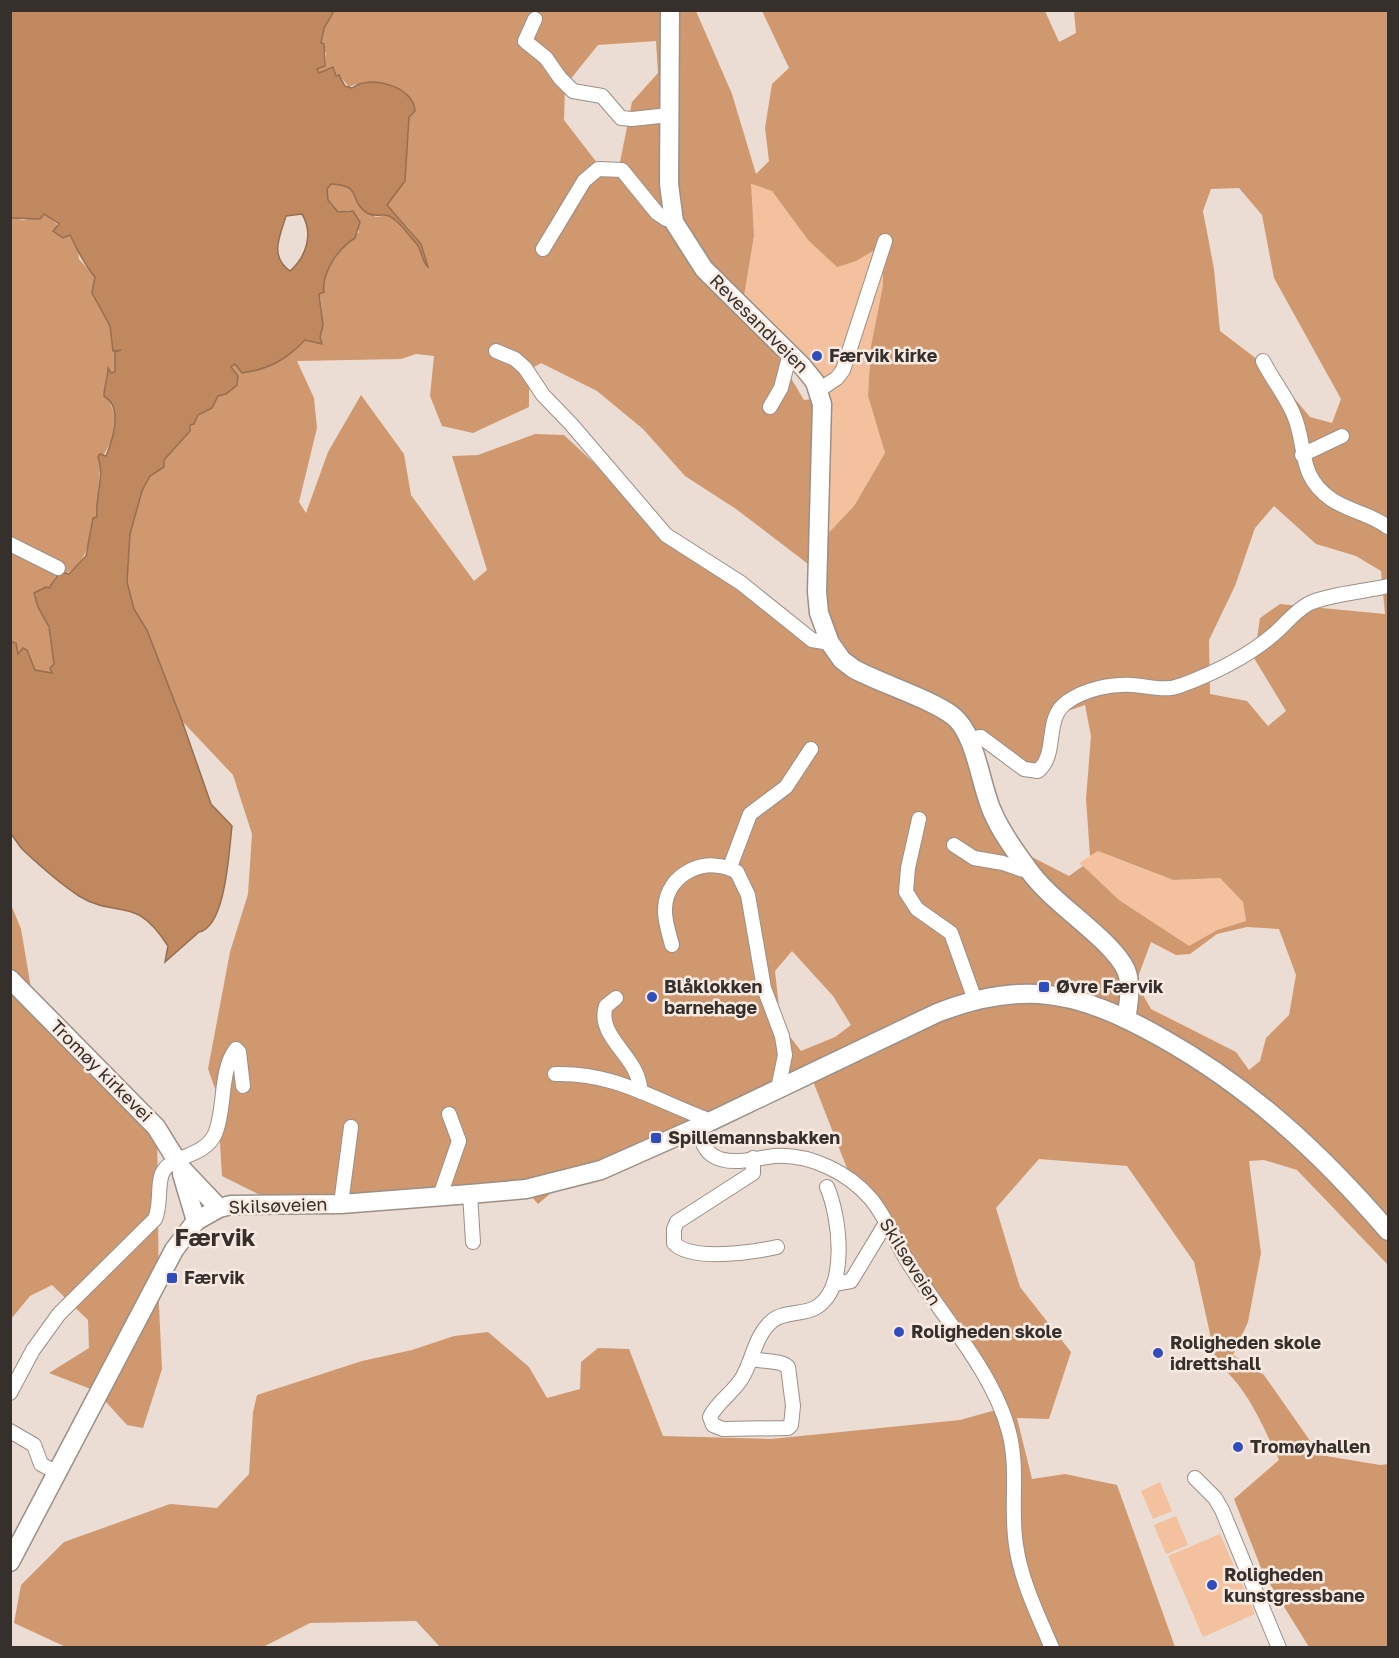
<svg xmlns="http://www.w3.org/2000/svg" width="1399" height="1658" font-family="'Golos Text',sans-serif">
	<rect width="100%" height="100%" fill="#ebddd4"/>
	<!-- green -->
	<g fill="#f3c19d">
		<path d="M750,184L772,191L808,240L883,244V285L871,346L868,396L885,453L854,506L817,545L811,371L781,343L744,296L754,236Z"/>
		<path d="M1098,851L1172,880L1220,878L1243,902L1246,921L1217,930L1189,947L1119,900L1079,863Z"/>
		<path d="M1160,1482L1172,1511L1153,1519L1141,1491Z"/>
		<path d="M1176,1516L1188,1545L1166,1554L1154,1525Z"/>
		<path d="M1220,1534L1255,1614L1203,1637L1168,1556Z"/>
	</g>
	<!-- forest -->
	<g fill="#d0986e" fill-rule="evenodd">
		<path d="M334,11H696L732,94L756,174L769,161L765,128L772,84L789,68L762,11H1045L1059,42L1076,33L1074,11H1388V1265L1297,1170L1264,1160L1249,1161L1261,1253L1248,1322L1233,1355L1264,1375L1320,1455L1380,1465L1388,1464V1647H1309L1263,1573L1234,1499L1279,1460C1266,1432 1244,1380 1217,1365L1194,1262L1127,1166L1039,1159L996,1208L1020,1287L1071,1352L1049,1419L1017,1418L1032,1479L1065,1474L1117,1485L1175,1647L441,1648L416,1621L310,1623L263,1647L68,1648L14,1623L21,1585L64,1542L170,1504L217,1508L249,1474L253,1412L257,1395L362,1361L412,1350L454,1336L488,1332L529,1367L547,1398L580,1389L581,1362L598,1348L629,1349L663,1436L771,1439L960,1420L1003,1408L850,1176L811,1076L563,1183L538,1204L531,1196L319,1201L258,1194L222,1176L217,1094L208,1069L230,952L248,894L252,834L233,775L182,721L147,630L134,609L127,582L130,534L142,491L150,476L156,473L164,460L190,431C190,419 201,413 212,408L231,367L235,364L242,373C269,369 286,359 305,340L321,343C318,328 325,310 319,294L324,292L322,280L330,265L348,241L359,232L351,210L337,212L328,200L327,189L331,184C347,185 355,186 358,204L376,217L388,215L393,218L417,244L425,264C425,240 401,222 387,205L405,181L409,116L415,111L356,84L349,87L339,75L319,73L317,69L325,64L326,53L321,43L324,28ZM656,41L658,73L632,102L620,162L601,168L564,120L565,86L598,45ZM751,184L772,191L808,240L837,267L856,261L883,245V285L871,346L868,396L885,453L854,506L818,544L813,399L804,400L749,308L750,304L744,296L754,236ZM1239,188L1262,215L1274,278L1341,399L1332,423L1310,417L1270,369L1220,331L1214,269L1203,211L1211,189ZM416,354L434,356L430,396L442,426L473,433L529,407V370L541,363L597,391L643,429L685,476L736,509L812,567L822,645L654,519L564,435L535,434L478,455L452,456L487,570L474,581L411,495L404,454L361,395L328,452L306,513L299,502L317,428L314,398L297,361L401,359ZM1274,506L1316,544L1356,556L1381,571L1385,614L1280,604L1260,618L1254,658L1286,711L1268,726L1247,701L1210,694L1209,640L1235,586L1255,528ZM1085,705L1091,736L1086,799L1090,856L1098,851L1173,880L1220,878L1243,902L1246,921L1217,930L1189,946L1119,900L1083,866L1069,876L1028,855L993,805L977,742L1045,772L1065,712ZM1247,927L1279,929L1296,975L1289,1015L1266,1038L1260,1061L1249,1070L1236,1052L1151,1009L1139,988L1138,977L1151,942L1176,955L1190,954L1217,934ZM792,951L833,996L851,1025L835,1037L801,1051L781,1025L775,971Z"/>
		<path d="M44,213L69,235L78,247L79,259L95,277L92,293L110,326L113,350H121L116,352L115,372L111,373L108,368V380L104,387L116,418L113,438L100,462L97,517L93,518C89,543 86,572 56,576L38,607C50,624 60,657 50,675L35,670L30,657L18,654L16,644L11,641L10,218L24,220Z"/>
		<path d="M10,902L21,929L31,988L67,1037L157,1123L159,1306L162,1369L143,1428L127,1425L96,1391L49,1373L89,1348L88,1320L52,1285L30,1296L11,1319Z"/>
	</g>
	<!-- water -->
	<path fill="#bf885f" stroke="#966e50" stroke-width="1.5" fill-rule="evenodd" d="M11,11H334L324,28L321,43L324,44L325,66L317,69L319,73L333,67L336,76L339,75L345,86L352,88C369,74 414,86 415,111L409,117L405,181L387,205L421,244L428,267C422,263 422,250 416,243C409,236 398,219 389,216C382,213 375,218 367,213C347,199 364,186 331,184L327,189L328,200L338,212L353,211L360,222L355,238C340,247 321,272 324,292L319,294L323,325L320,337L322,344L305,340C286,360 269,369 242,373L235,364L231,367L238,376L237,385L226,394L218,396L212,408L198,415L194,424L190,425V431L164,460V467L150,476L142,491L130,534L127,582L134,609L147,630L182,721L211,804L232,826C229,850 226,927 199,932L165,962L168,946C134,893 118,920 79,896C59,883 39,865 22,849C18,844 15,839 11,834L10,641L16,643L18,654L23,648L27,650L35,670L52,673L50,668L54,664L49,627L38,607L34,593L46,587L49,588L60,572L69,574L86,556L93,518L97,517C95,497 105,475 98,457L100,454L106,456C113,439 124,408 104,396C104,386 108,378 108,368L111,373L115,372V352L121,350L113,351L110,326L92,293L95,277C82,262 78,250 70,235L63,238L53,231L59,224L44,214L40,219L11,218ZM302,214C314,234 306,257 290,271C269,256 280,236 286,216Z"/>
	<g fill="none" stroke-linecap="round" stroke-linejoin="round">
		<!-- minor casing -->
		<g stroke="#9b8f86" stroke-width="16">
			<g id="minor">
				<path d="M535,19L525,41L546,58L560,78L573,91L602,96L621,118L632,119L669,115"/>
				<path d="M543,249L584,181L598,169L622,170L657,213L666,219L673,217"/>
				<path d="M496,351L515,359L525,368L543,395L571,424L666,535L741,583L812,640L830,643"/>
				<path d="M1263,361C1272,379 1285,395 1293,413C1308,446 1296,474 1331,499C1348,511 1369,513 1388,527"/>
				<path d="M819,390L837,378L843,370L885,241"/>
				<path d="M770,407L781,388L790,353"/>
				<path d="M1302,455L1342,436"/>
				<path d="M10,544L58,568"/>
				<path d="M969,739L981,737L1024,769L1038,771C1059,753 1043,719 1067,702C1085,689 1110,684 1132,685C1149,686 1165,692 1182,685C1214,673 1248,656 1274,634C1286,624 1294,612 1308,604C1324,595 1368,591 1388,586"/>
				<path d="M919,819L908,868L906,892L917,909L951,933L975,1000"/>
				<path d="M954,845L974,858L1003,863L1023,870L1027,868"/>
				<path d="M730,867L750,814L786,787L811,749"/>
				<path d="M672,945C669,933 664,920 665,908C667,872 708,855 737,872L748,895L764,988L782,1036L785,1055L778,1089"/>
				<path d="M616,998L606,1006C597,1032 628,1052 636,1073C639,1079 640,1086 641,1092"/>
				<path d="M555,1074C613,1072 653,1099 706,1119L709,1122"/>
				<path d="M697,1128C701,1138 704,1150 712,1155C729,1167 756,1158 775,1156C810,1154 848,1172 871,1199C885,1216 894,1238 905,1257C938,1312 993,1370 1009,1432C1019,1470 1010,1507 1016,1545C1021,1581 1038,1615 1052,1648"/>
				<path d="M753,1158V1173L677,1222L674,1229V1243C691,1262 754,1252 777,1247"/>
				<path d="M470,1194L473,1242"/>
				<path d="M440,1196L459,1141L449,1114"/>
				<path d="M341,1204L351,1127"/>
				<path d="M834,1284L851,1281L886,1223"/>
				<path d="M751,1358C763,1363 779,1359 788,1367L793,1406L791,1425L788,1428L723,1429L713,1425L710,1417C717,1402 733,1393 742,1378C753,1360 755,1335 772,1321C783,1311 802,1315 815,1308C849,1289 840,1217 827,1187"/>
				<path d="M10,1393L33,1350L59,1314L155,1219C162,1204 156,1181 164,1170C175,1155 205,1156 215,1134C226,1109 219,1071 236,1049L239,1052L243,1086"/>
				<path d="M10,1431L34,1445L41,1464L57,1473"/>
				<path d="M1195,1478L1215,1498L1222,1510L1279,1648"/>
			</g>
		</g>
		<!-- major casing -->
		<g stroke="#9b8f86" stroke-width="21">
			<g id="major">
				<path d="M670,10L669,184L674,222L704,269L803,367L815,382L822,404L817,592L819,613L830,643L842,660L854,669C882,684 931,699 953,716C976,734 980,784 992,811C1001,832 1015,851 1028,869C1051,903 1112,939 1126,970C1132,984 1129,1004 1126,1019"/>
				<path d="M10,979L156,1127L182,1169L219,1208"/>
				<path d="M182,1174L196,1221"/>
				<path d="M10,1562L174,1250L196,1221L219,1208L231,1205L341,1204L470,1194L526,1189L601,1170L709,1122L937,1013C970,1000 1003,992 1039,994C1083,997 1123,1016 1162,1038C1251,1088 1322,1154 1388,1231"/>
			</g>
		</g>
		<!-- minor -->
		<use href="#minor" stroke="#fff" stroke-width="14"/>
		<!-- major -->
		<use href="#major" stroke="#fff" stroke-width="18"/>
	</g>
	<!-- markers -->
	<g fill="#304dbe" stroke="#f8eae1" stroke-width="2">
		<circle cx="817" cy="356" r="6"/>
		<rect x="1038" y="981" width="12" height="12" rx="3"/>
		<circle cx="652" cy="997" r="6"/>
		<rect x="650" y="1132" width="12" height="12" rx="3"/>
		<rect x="166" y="1272" width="12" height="12" rx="3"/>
		<circle cx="899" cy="1332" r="6"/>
		<circle cx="1158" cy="1353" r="6"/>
		<circle cx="1238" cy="1447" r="6"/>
		<circle cx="1212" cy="1585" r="6"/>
	</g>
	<g text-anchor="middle" stroke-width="5" stroke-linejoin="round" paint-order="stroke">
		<!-- street labels -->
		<g font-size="18" fill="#35302c" stroke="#f8eae1">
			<text transform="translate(759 324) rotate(45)" y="6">Revesandveien</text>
			<text transform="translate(101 1071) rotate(45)" y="6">Tromøy kirkevei</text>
			<text transform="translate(278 1206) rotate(-2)" y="6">Skilsøveien</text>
			<text transform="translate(910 1262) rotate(58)" y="6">Skilsøveien</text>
		</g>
		<!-- poi labels -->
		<g font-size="18" font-weight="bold" fill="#35302c" stroke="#f8eae1" text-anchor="start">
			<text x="829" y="362">Færvik kirke</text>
			<text x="664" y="993">Blåklokken<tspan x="664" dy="21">barnehage</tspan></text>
			<text x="1056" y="993">Øvre Færvik</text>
			<text x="668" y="1144">Spillemannsbakken</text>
			<text x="184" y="1284">Færvik</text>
			<text x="911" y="1338">Roligheden skole</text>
			<text x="1170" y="1349">Roligheden skole<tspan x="1170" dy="21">idrettshall</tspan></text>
			<text x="1250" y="1453">Tromøyhallen</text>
			<text x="1224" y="1581">Roligheden<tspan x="1224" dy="21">kunstgressbane</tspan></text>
		</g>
		<!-- district labels -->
		<g font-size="24" font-weight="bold" fill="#35302c" stroke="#f8eae1">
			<text x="215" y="1246">Færvik</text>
		</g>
	</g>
	<!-- border -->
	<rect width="1399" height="1658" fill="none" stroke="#35302c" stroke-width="24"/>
</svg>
